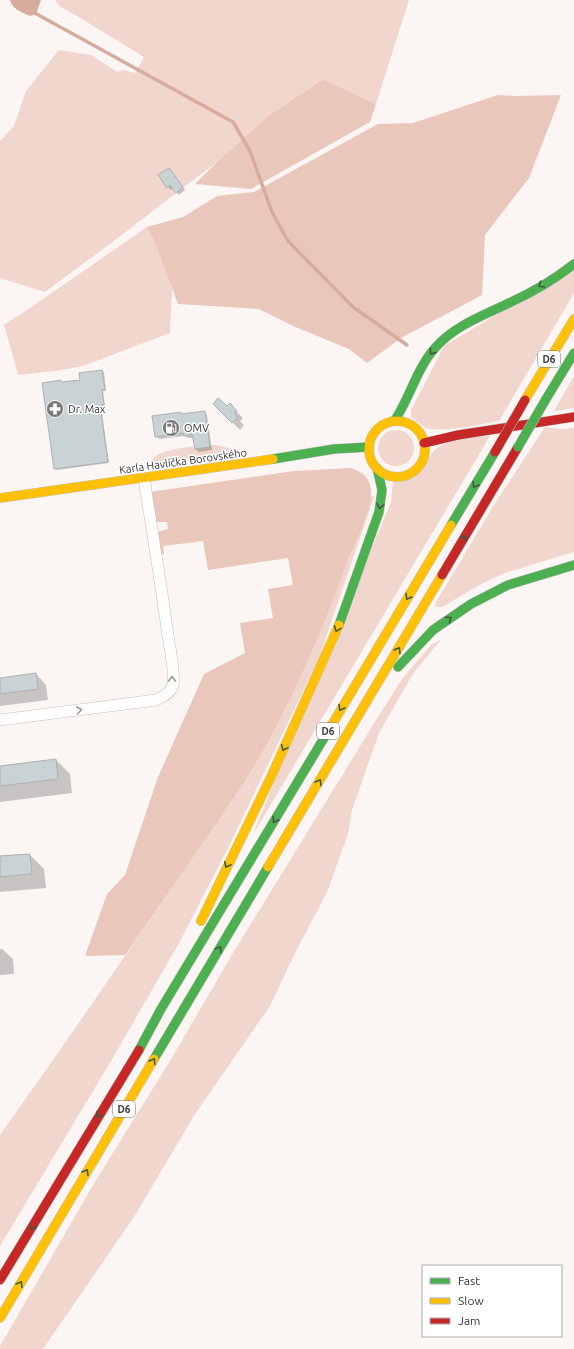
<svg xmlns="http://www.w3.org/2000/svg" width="574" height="1349" font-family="Ubuntu,sans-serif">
	<rect width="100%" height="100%" fill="#fbf5f4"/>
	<!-- green -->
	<g fill="#f1d6ce">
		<path d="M55,0H409L376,104L323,79L268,116L217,162L111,243L45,292L0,278V141L14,126L26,91L59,50L91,55L117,72L123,70L135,73L144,57L77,16L59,6Z"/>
		<path d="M147,227L154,241L172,288L170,333L83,366L55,371L18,375L4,325L33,306Z"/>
		<path d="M574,268V293L499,421C483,424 441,433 426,428C421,425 415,420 411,417V410L444,346Z"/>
		<path d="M574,376V408L554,411Z"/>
		<path d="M545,427L560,429L574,428V552L505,573L483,583L442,607H435V604L492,508Z"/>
		<circle cx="396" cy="448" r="18"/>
		<path d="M490,436L252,836L391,502L393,482C412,482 419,473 429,458C431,455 433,451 437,448C452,438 473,438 490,436Z"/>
		<path d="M211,445C219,445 229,447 235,452L234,454L153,465L151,464C150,448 199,446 211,445Z"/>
		<path d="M371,495L374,497L319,658L230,844L179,943L111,1061L0,1246V1135L67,1040L200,847L254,767L277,724L310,655Z"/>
		<path d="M441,640L414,672L379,733L352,810L348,834L327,892L294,955L270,1006L195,1114L134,1217L43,1349H0V1346L96,1180L170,1061L236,948L378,717L402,679L432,644Z"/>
	</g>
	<!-- forest -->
	<g fill="#eac7bb">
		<path d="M323,79L376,104L370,122L251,189L195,184L217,162L268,116Z"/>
		<path d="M498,95L515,96L561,95L529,178L485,235L482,295L401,338L367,363L349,349L293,326L259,309L178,304L154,241L147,227L183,217L217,196L254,192L378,124L413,123Z"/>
		<path d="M351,468C359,471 366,474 369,482C378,503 354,543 347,562C322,632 292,701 255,765C244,783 231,801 220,818C189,864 157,909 125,955L85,956L107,894L125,875L158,777L204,674L245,653L240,623L273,618L268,589L293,585L288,558L208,570L203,541L163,546L164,554H160L157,532L168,529L167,522H156L150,492L294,471Z"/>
	</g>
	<!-- water -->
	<path fill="#d7ac9d" d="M10,0H41L36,14L30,16C23,13 12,9 10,0Z"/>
	<!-- shadow -->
	<g fill="#0003">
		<path d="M172,172L185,190L179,195L173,188L171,190L168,187Z"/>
		<path d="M102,371L104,372L106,391H103L105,406H101L109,463L57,470L55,469L60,381L62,382L81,380Z"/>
		<path d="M214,404L227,407L230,405L243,418L240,421L244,425L240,430Z"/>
		<path d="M204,412L207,415L212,450L199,452L195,449L194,438H188L185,436L159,439L156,436L181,413L182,415Z"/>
		<path d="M36,674L46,685L48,700L0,706V679Z"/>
		<path d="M56,760L70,774L72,793L0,802V767Z"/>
		<path d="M30,855L44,869L46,888L0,892V858Z"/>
		<path d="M0,949H2L13,959L14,974L0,975Z"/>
	</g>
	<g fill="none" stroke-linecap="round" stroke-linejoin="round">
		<!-- stream -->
		<path stroke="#d7ac9d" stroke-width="3.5" d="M33,12L233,122L250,151L272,212L288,241L353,307L407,345"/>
	</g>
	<!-- building -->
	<g fill="#c7d3d5" stroke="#b1b0b0">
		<path d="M169,168L183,187L176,193L170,185L167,188L158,175Z"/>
		<path d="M102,370L105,390H102L104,404L100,405L108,462L54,469L42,383L61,380V382L80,380L79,373Z"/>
		<path d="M218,398L227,406L230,403L237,411L234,413L238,417L232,423L213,404Z"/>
		<path d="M205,411L210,447L195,449L192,434L184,436L183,433L155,437L152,416L181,412V414Z"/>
		<path d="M36,673L38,689L0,694V678Z"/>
		<path d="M56,759L58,779L0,786V766Z"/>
		<path d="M30,854L32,874L0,877V856Z"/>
	</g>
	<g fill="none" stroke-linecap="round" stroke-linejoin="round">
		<!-- street casing -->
		<g stroke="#c4c0bf" stroke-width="12">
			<path id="street" d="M0,720L156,700C163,697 171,693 173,685C175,675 170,647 168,636C161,583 152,531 144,478"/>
		</g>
		<!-- fast casing -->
		<g stroke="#c4c0bf" stroke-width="10">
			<g id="fast">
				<path d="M546,399L574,353"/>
				<path d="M395,420C410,397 417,368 435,348C455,325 485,315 511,302C533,292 555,279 574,264"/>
				<path d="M273,459L334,449L369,447"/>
				<path d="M451,525L495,452"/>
				<path d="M339,625L379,512L382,490L377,468"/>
				<path d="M398,667L433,630L471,604L508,585L574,565"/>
				<path d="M139,1050L161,1009L327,733"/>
				<path d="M154,1059L268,867"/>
			</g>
		</g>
		<!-- slow casing -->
		<g stroke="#c4c0bf" stroke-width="10">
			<g id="slow">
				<path d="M525,400L574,319"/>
				<circle cx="397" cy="449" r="28"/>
				<path d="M0,498L273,459"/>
				<path d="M327,733L451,525"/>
				<path d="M268,867L442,575"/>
				<path d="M201,921L271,777L339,625"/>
				<path d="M0,1318L154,1059"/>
			</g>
		</g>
		<!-- jam casing -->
		<g stroke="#c4c0bf" stroke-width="10">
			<g id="jam">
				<path d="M424,443L458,435L574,417"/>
				<path d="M442,575L518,447"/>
				<path d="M0,1280L139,1050"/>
			</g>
		</g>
		<!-- street -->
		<use href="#street" stroke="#fefefd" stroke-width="11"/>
		<!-- fast -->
		<use href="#fast" stroke="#4caf50" stroke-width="9"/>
		<!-- slow -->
		<use href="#slow" stroke="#ffc107" stroke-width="9"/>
		<!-- jam -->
		<use href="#jam" stroke="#c62828" stroke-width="9"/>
		<!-- fast-bridge casing -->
		<g stroke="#c4c0bf" stroke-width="10" stroke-linecap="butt">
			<path id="fast-bridge" d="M518,447L546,399"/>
		</g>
		<!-- jam-bridge casing -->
		<g stroke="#c4c0bf" stroke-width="10" stroke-linecap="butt">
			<path id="jam-bridge" d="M495,452L525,400"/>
		</g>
		<!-- fast-bridge -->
		<use href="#fast-bridge" stroke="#4caf50" stroke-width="9"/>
		<!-- jam-bridge -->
		<use href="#jam-bridge" stroke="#c62828" stroke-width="9"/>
	</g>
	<!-- one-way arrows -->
	<defs><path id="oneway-chevron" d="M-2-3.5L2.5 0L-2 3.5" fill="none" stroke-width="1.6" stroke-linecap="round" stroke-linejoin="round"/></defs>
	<g stroke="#3e5a3c">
		<use href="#oneway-chevron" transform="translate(541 285) rotate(149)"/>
		<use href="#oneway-chevron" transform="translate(432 352) rotate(127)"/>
		<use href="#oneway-chevron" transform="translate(475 485) rotate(121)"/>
		<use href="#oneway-chevron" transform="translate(380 506) rotate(102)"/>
		<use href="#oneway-chevron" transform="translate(464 538) rotate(-59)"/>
		<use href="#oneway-chevron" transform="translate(408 597) rotate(121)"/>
		<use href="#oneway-chevron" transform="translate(449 619) rotate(-35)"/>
		<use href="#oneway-chevron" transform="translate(337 629) rotate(111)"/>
		<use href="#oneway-chevron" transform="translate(398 650) rotate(-59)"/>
		<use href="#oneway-chevron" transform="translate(341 708) rotate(121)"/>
		<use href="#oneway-chevron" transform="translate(284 748) rotate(114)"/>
		<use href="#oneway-chevron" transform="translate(319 782) rotate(-59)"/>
		<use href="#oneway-chevron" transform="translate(275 820) rotate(121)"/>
		<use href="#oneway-chevron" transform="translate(227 865) rotate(116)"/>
		<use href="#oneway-chevron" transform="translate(219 949) rotate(-59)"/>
		<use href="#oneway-chevron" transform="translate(153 1061) rotate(-59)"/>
		<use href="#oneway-chevron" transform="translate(99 1115) rotate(121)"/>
		<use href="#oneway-chevron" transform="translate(86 1172) rotate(-59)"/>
		<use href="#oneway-chevron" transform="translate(32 1227) rotate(121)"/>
		<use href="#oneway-chevron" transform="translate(20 1284) rotate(-59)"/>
	</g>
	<g stroke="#9b9a98">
		<use href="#oneway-chevron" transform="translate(172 679) rotate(-90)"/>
		<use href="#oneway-chevron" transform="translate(79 710) rotate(-7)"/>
	</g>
	<!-- icons -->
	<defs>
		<g id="pharmacy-disc" transform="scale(0.9)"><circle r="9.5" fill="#7c7877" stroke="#fff"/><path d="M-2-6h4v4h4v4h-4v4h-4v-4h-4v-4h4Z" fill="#fff"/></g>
		<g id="fuel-disc" transform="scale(0.9)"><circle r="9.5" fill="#7c7877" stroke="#fff"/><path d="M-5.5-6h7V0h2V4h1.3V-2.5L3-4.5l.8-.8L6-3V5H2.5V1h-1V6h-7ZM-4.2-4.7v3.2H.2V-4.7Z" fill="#fff"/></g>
	</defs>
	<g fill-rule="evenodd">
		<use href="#pharmacy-disc" x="55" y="409"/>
		<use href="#fuel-disc" x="171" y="428"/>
	</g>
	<g text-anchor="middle" stroke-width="3" stroke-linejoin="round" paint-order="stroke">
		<!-- shield labels -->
		<g fill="#fff" stroke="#747271" stroke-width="1">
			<rect x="538" y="351" width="22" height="16" rx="3"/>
			<rect x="317" y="723" width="22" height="16" rx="3"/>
			<rect x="113" y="1101" width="22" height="16" rx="3"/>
		</g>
		<g font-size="10" font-weight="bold" fill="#383534">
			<text x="549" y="363">D6</text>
			<text x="328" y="735">D6</text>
			<text x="124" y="1113">D6</text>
		</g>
		<!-- poi labels -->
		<g font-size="11" fill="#383534" stroke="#fff" text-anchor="start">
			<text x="68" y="413">Dr. Max</text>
			<text x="184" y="432">OMV</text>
		</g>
		<!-- street labels -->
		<g font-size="11" fill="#383534" stroke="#fff">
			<text transform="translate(183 461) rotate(-8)" y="4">Karla Havlíčka Borovského</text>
		</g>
	</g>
	<!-- legend -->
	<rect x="422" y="1265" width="140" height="72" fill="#ffffff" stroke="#afaeae"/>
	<rect x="430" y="1278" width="20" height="6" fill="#4caf50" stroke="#afaeae"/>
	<text x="458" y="1285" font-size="12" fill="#383534">Fast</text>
	<rect x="430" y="1298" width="20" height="6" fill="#ffc107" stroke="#afaeae"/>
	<text x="458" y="1305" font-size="12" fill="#383534">Slow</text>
	<rect x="430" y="1318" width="20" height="6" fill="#c62828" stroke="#afaeae"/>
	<text x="458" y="1325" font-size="12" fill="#383534">Jam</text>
</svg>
